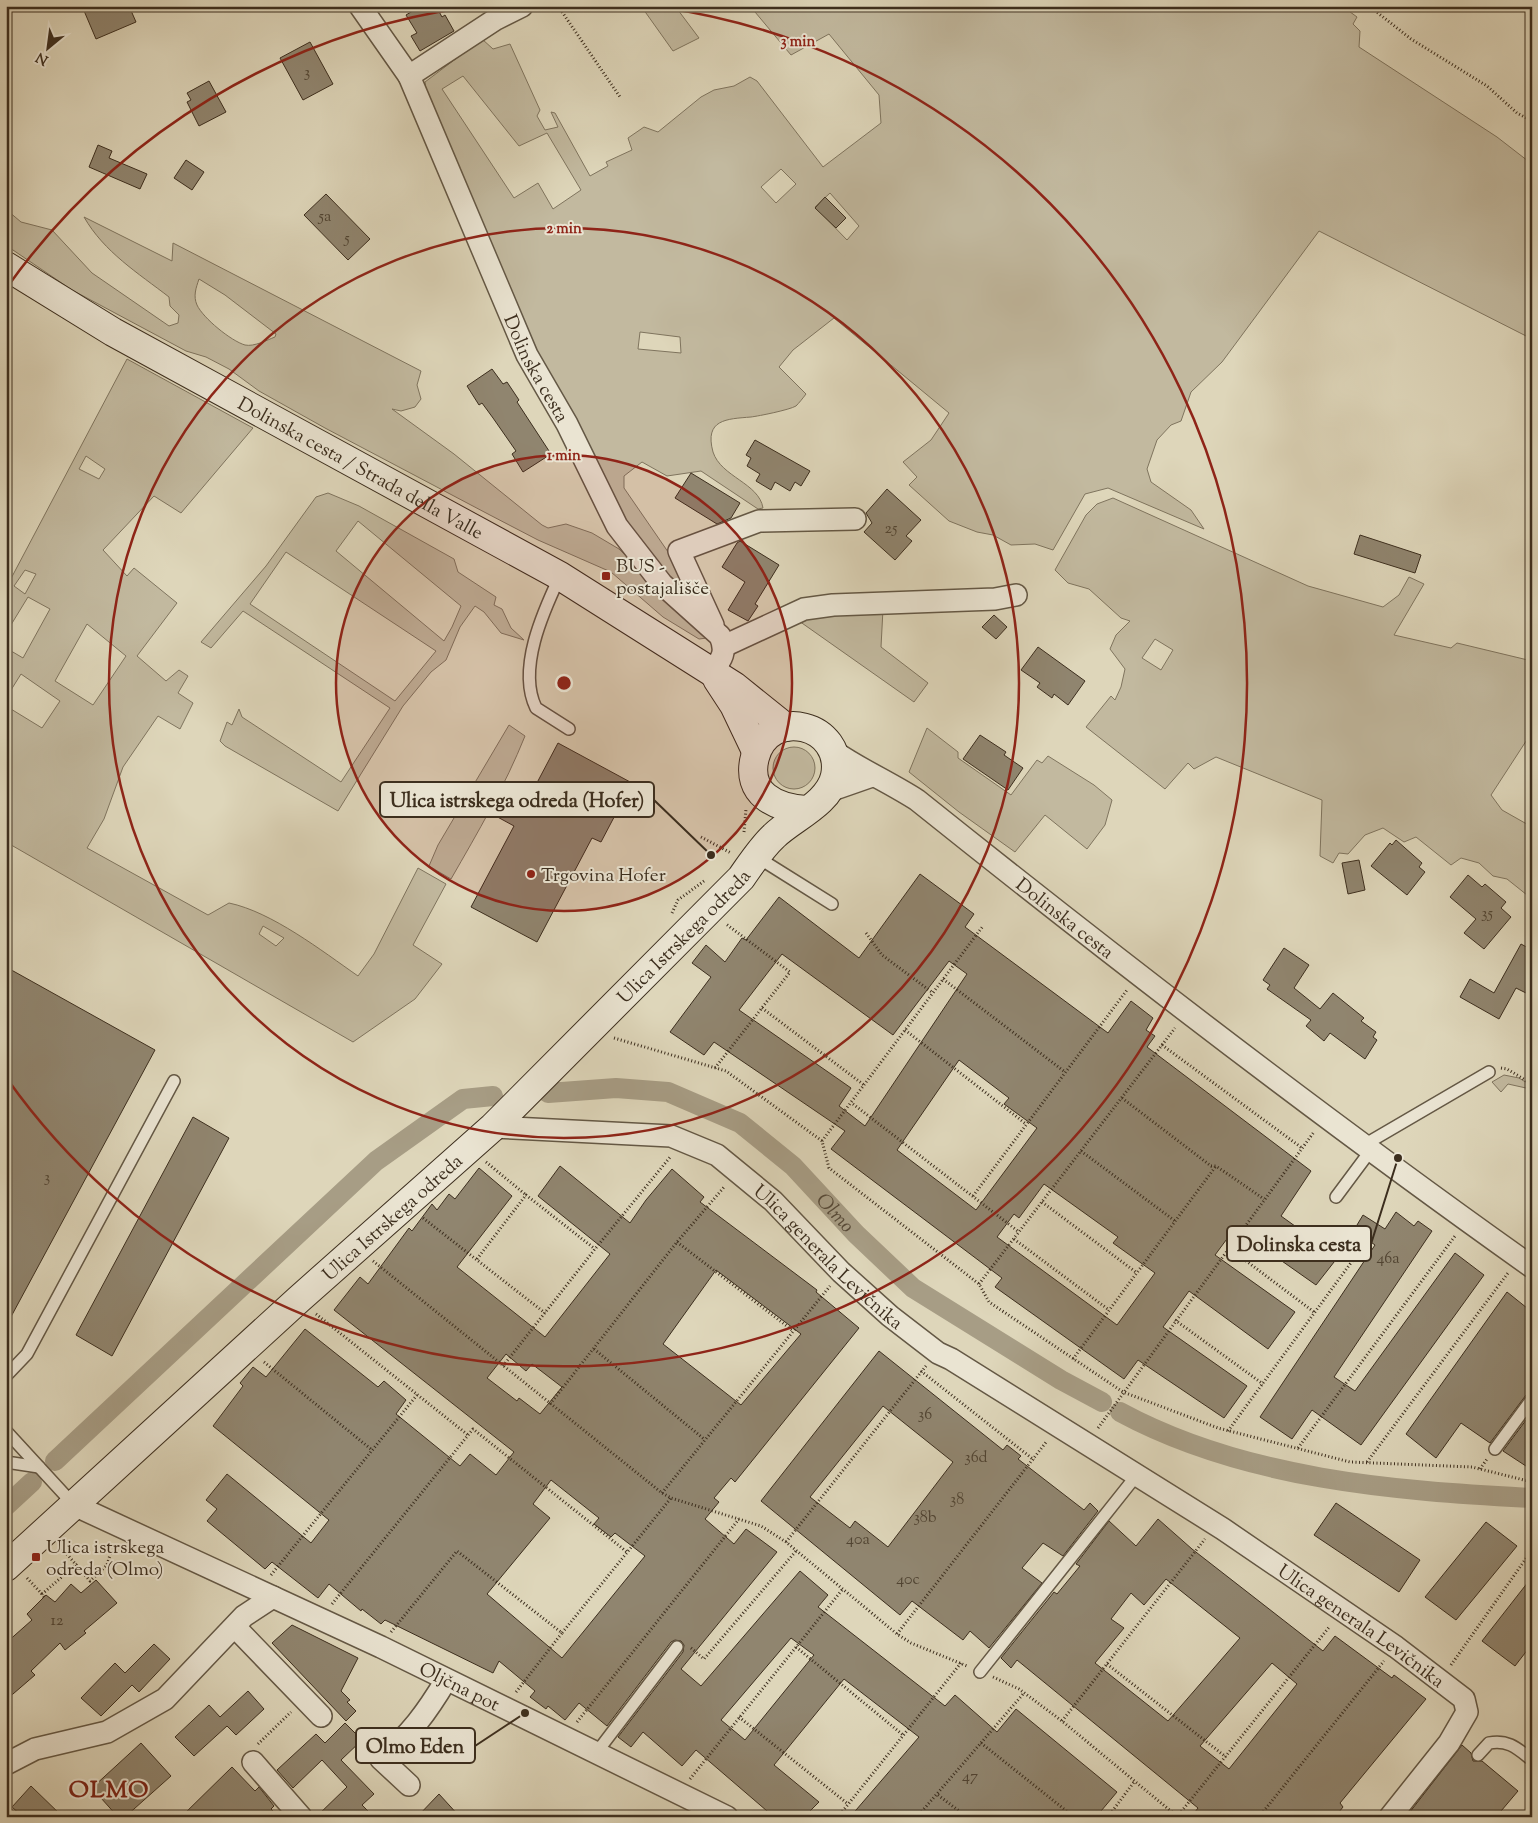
<svg xmlns="http://www.w3.org/2000/svg" width="1538" height="1823" font-family="'Sorts Mill Goudy',serif">
	<rect width="100%" height="100%" fill="#ded6ba"/>
	<filter id="stains"><feTurbulence type="fractalNoise" baseFrequency=".004" numOctaves="4"/><feColorMatrix values="0 0 0 0 .2 0 0 0 0 .09 0 0 0 0 .02 0 0 0 .5 -.17"/></filter>
	<radialGradient id="worn" r=".72"><stop offset=".6" stop-color="#630" stop-opacity="0"/><stop offset="1" stop-color="#630" stop-opacity=".3"/></radialGradient>
	<!-- green -->
	<g fill="#c2b99f" stroke="#7f745e" fill-rule="evenodd">
		<path d="M641,6H675L699,38L673,51Z"/>
		<path d="M750,6H1342L1357,17L1353,24L1360,31L1359,47L1497,137L1528,161L1532,157V339L1319,231L1222,362L1191,392L1181,421L1171,425L1157,440L1147,469L1151,482L1191,510L1204,529L1108,488L1085,494L1053,550L1035,544L1011,545L993,535L977,532L949,521L909,485L917,477L903,462L931,440L949,413L834,318L793,350L779,367L806,394C803,398 799,403 796,406C789,410 759,416 751,417C727,419 704,419 713,452C721,477 759,483 763,508L758,509L701,471L667,476L642,462L624,476V488L675,562L691,593L685,599L659,573L604,484L529,343L428,107L425,82L482,39L493,49L510,44L540,110L537,116L545,130L558,127L551,112L555,113L590,176L608,166L606,162L632,150L628,138L644,127L658,132L701,97L714,90L734,86L750,77L757,81L823,167L881,123L879,95L829,34L791,55ZM463,76L519,146L547,133L581,190L553,209L538,183L514,198L442,89ZM781,169L796,184L776,203L761,187ZM830,193L859,226L847,240L815,207ZM640,332L680,337L681,353L638,349Z"/>
		<path d="M8,211L21,222L52,230L92,273L169,326L178,323L179,315L170,306L169,297C138,273 104,252 84,217L172,261L173,243L421,371L417,385L421,399L415,407L401,411L392,409L454,454L542,525L548,528L566,524L592,533L619,549L707,638L699,639L663,617L611,572L538,540L488,514L325,428L259,391L229,369L206,357L186,351L72,290L10,248L6,240ZM199,279L225,295L276,334L275,337C267,340 254,347 245,345C231,341 203,318 197,305C193,296 196,288 199,279Z"/>
		<path d="M127,359L253,428L181,513L154,496L103,550L127,576L134,568L177,603L137,656L166,681L179,670L188,676L178,693L193,703L180,729L158,716L123,767L104,819L87,848L208,915L229,903C272,912 322,951 358,976L374,954L418,868L446,884L413,945L442,964L415,999L353,1042L6,842V706L42,728L60,701L21,674L6,698V648L23,658L50,609L28,597L6,633V588ZM86,456L105,469L99,479L79,469ZM25,570L36,574L25,594L14,586ZM87,624L126,656L93,705L55,681ZM263,926L284,938L276,946L259,934Z"/>
		<path d="M328,493L359,506L454,559L458,572L496,597L494,605L502,609L511,628L524,640L501,633L484,612L475,606L460,627L446,660L431,672L403,706L338,811L225,746L220,741L227,722L232,725L239,709L242,717L341,782L390,708L243,611L211,648L201,642L266,566L316,497ZM358,521L461,606L452,627L444,641L336,551ZM286,552L436,651L395,701L250,604Z"/>
		<path d="M1113,498L1308,586L1383,607L1399,595L1409,577L1424,584L1394,635L1451,648L1457,643L1532,661V732L1491,795L1502,810L1532,827V899L1507,879L1493,876L1479,863L1461,858L1451,865L1416,837L1404,842L1383,828L1365,835L1348,854L1339,853L1333,863L1320,856L1322,800L1216,757L1194,769L1188,763L1165,789L1086,727L1111,696L1115,700L1121,687L1125,669L1110,649L1116,635L1130,621L1121,618L1089,589L1068,583L1055,570L1086,515L1097,504ZM1155,639L1173,650L1161,670L1142,658Z"/>
		<path d="M883,609L881,647L928,683L914,702L799,621L830,613Z"/>
		<path d="M509,725L525,736C505,786 478,832 451,879L429,866L438,845Z"/>
		<path d="M927,728L958,752V758L1011,795L1037,760L1042,763L1048,756L1094,785L1112,800L1105,825L1087,849L1045,815L1015,852L959,812L909,772Z"/>
		<circle cx="794" cy="768" r="21"/>
		<path d="M1504,1075L1519,1078L1532,1086V1092L1526,1088L1508,1084L1501,1092L1492,1082Z"/>
	</g>
	<g fill="none" stroke-linecap="round" stroke-linejoin="round">
		<!-- canal -->
		<g stroke="#a79d85" stroke-width="20">
			<path id="s1" d="M548,1093L616,1088L668,1092L740,1123L793,1166L856,1234L913,1288L1061,1380L1102,1402"/>
			<path d="M1120,1412C1244,1479 1394,1491 1532,1498"/>
			<path d="M55,1461L376,1161L463,1099L493,1096"/>
			<path d="M6,1506L32,1482"/>
		</g>
	</g>
	<!-- building -->
	<g fill="#90856f" stroke="#3c2e1e" fill-rule="evenodd">
		<path d="M82,6H129L136,22L96,39Z"/>
		<path d="M421,6H436L442,17L445,15L454,31L420,51L411,36L417,33L406,15Z"/>
		<path d="M310,42L333,84L303,100L280,58Z"/>
		<path d="M209,81L226,112L199,126L187,102L191,100L187,93Z"/>
		<path d="M98,145L112,151L109,158L147,174L140,189L89,167Z"/>
		<path d="M186,160L204,172L192,190L174,178Z"/>
		<path d="M326,194L370,239L348,260L304,215Z"/>
		<path d="M825,197L846,218L836,228L815,208Z"/>
		<path d="M492,369L503,384L507,382L519,400L517,402L551,454L523,472L512,454L516,451L493,418L482,403L479,405L467,386Z"/>
		<path d="M755,440L810,471L801,486L795,482L790,491L775,482L771,490L756,481L760,474L747,466L751,458L746,455Z"/>
		<path d="M691,473L740,503L731,518L717,524L675,498Z"/>
		<path d="M887,489L921,520L906,536L912,541L895,560L864,532L872,523L866,513Z"/>
		<path d="M1360,535L1421,555L1415,573L1354,554Z"/>
		<path d="M740,541L779,565L755,604L758,606L748,621L728,610L745,582L722,567L737,543Z"/>
		<path d="M994,615L1007,627L996,639L982,627Z"/>
		<path d="M1038,647L1085,681L1068,705L1054,694L1052,698L1037,687L1040,683L1021,670Z"/>
		<path d="M980,735L1006,752L1004,755L1023,768L1008,790L963,759Z"/>
		<path d="M558,743L632,783L601,842L592,838L537,942L471,907L514,826L492,814L508,784L530,796Z"/>
		<path d="M1396,840L1422,863L1419,867L1425,872L1407,895L1371,866L1390,843L1392,845Z"/>
		<path d="M1359,860L1365,890L1348,894L1342,863Z"/>
		<path d="M920,874L974,914L965,927L1108,1033L1131,1001L1153,1018L1146,1030L1155,1036L1147,1047L1311,1171L1281,1216L1338,1257L1316,1285L1235,1228L1215,1255L1295,1312L1268,1349L1189,1291L1163,1327L1247,1386L1224,1418L1138,1360L1124,1379L995,1287L1002,1278L831,1149L845,1131L714,1042L704,1055L670,1032L711,977L692,963L706,945L725,962L742,938L746,940L779,897L859,958ZM782,954L893,1035L949,961L967,974L865,1126L839,1106L851,1088L739,1010ZM959,1060L1009,1098L1004,1104L1037,1128L976,1210L897,1150ZM1044,1184L1118,1237L1113,1243L1155,1273L1117,1325L997,1237L1014,1214L1019,1218Z"/>
		<path d="M1468,875L1482,887L1485,884L1506,902L1501,908L1511,917L1484,949L1464,933L1476,919L1450,897Z"/>
		<path d="M1521,944L1532,950V996L1516,988L1499,1019L1460,997L1470,979L1494,993Z"/>
		<path d="M1284,948L1309,965L1294,988L1320,1009L1333,993L1364,1018L1361,1021L1376,1032L1373,1037L1377,1040L1365,1059L1330,1033L1324,1041L1306,1026L1311,1020L1267,989L1270,985L1263,980Z"/>
		<path d="M6,967L155,1050L6,1326Z"/>
		<path d="M193,1117L229,1138L112,1356L76,1335Z"/>
		<path d="M560,1166L630,1223L646,1200L672,1169L704,1197L700,1202L817,1290L816,1292L859,1328L735,1482L731,1478L714,1498L719,1502L705,1519L734,1544L746,1529L777,1552L681,1669L701,1686L800,1571L828,1595L818,1607L945,1706L955,1695L997,1732L1016,1709L1117,1792L1096,1817H850L919,1737L844,1679L774,1765L819,1802L804,1817H774L696,1750L682,1766L643,1732L631,1747L618,1737L683,1652L684,1645L681,1641L675,1640L671,1642L607,1726L579,1703L565,1720L548,1706L546,1709L530,1697L535,1691L499,1661L493,1673L385,1620L381,1624L362,1609L361,1611L329,1584L318,1598L272,1562L265,1569L207,1521L217,1509L206,1500L227,1474L311,1543L329,1520L213,1426L243,1386L240,1383L253,1367L266,1377L305,1329L378,1387L384,1381L406,1400L396,1414L460,1466L470,1454L496,1475L514,1452L334,1310L360,1277L368,1284L409,1228L412,1231L432,1204L437,1210L449,1194L455,1199L479,1168L512,1196L457,1267L545,1337L610,1254L538,1196ZM716,1270L801,1334L741,1405L663,1344ZM506,1354L526,1371L532,1364L562,1387L540,1414L519,1398L517,1401L487,1378ZM551,1480L599,1518L594,1524L611,1537L615,1533L645,1556L562,1658L487,1594L550,1518L533,1504ZM791,1638L814,1655L745,1740L721,1720Z"/>
		<path d="M1396,1212L1414,1226L1418,1221L1432,1231L1334,1377L1355,1391L1455,1253L1484,1275L1361,1445L1312,1410L1292,1439L1260,1417L1375,1245L1354,1230L1363,1215L1385,1229Z"/>
		<path d="M1507,1292L1532,1312V1392L1526,1395L1490,1443L1461,1423L1436,1458L1406,1434Z"/>
		<path d="M879,1351L1003,1450L1007,1445L1021,1456L1018,1459L1084,1510L1090,1503L1098,1511L1063,1556L1043,1543L1022,1568L1042,1583L989,1648L970,1631L963,1640L912,1601L900,1615L761,1501ZM883,1406L953,1462L888,1547L855,1521L850,1528L810,1497Z"/>
		<path d="M1532,1412V1470L1503,1451Z"/>
		<path d="M1336,1503L1420,1560L1399,1592L1314,1535Z"/>
		<path d="M1158,1519L1192,1549L1323,1651L1335,1636L1392,1678L1394,1675L1426,1699L1340,1803L1343,1807L1335,1817H1191L1198,1808L1017,1660L1011,1668L1001,1658L1054,1592L1057,1594L1080,1566L1076,1564L1109,1521L1136,1546ZM1166,1579L1240,1638L1168,1721L1095,1663L1124,1628L1111,1619L1131,1593L1144,1605ZM1272,1663L1297,1684L1229,1769L1200,1746Z"/>
		<path d="M1486,1522L1517,1546L1456,1620L1425,1597Z"/>
		<path d="M1532,1577V1644L1515,1666L1482,1641Z"/>
		<path d="M96,1580L117,1603L84,1631L86,1633L65,1650L60,1643L31,1671L35,1675L6,1700V1643L32,1620L27,1614L46,1595L55,1602L71,1584L81,1593Z"/>
		<path d="M292,1625L358,1658L341,1691L350,1700L347,1702L356,1711L346,1721L272,1643Z"/>
		<path d="M154,1644L170,1659L139,1692L132,1685L101,1716L81,1698L115,1663L125,1673Z"/>
		<path d="M248,1691L264,1709L236,1735L227,1726L194,1756L175,1737L209,1705L220,1717Z"/>
		<path d="M345,1723L362,1740L341,1760L374,1794L362,1805L374,1817H316L347,1787L322,1760L293,1788L277,1770L316,1734L325,1743Z"/>
		<path d="M141,1743L171,1776L125,1817H118L92,1788Z"/>
		<path d="M1462,1745L1471,1753L1473,1761H1482L1518,1791L1496,1817H1406Z"/>
		<path d="M232,1767L255,1791L259,1787L274,1806L271,1809L279,1817H181Z"/>
		<path d="M31,1786L63,1817H23L12,1807Z"/>
		<path d="M439,1794L460,1817H417Z"/>
	</g>
	<g fill="none" stroke-linecap="round" stroke-linejoin="round">
		<!-- lane casing -->
		<g stroke="#645845" stroke-width="14">
			<g id="lane">
				<path d="M560,576C543,612 517,669 536,708L569,729"/>
				<path d="M757,857L832,904"/>
				<path d="M1364,1145L1489,1072"/>
				<path d="M1336,1197L1371,1150"/>
				<path d="M6,1376L27,1354L174,1081"/>
				<path d="M6,1431L74,1505"/>
				<path d="M1495,1449L1532,1399"/>
				<path d="M6,1462L39,1467"/>
				<path d="M980,1672L1136,1476"/>
				<path d="M597,1752L677,1647"/>
				<path d="M1478,1755L1489,1743C1508,1739 1518,1749 1532,1760"/>
			</g>
		</g>
		<!-- street casing -->
		<g stroke="#645845" stroke-width="24">
			<g id="street">
				<path d="M360,6L409,76"/>
				<path id="s2" d="M522,6L496,19L409,76L527,355L567,424L617,526L662,584L720,636C727,652 722,659 712,672"/>
				<path d="M713,625L679,551L759,521L855,519"/>
				<path d="M724,646L804,609L833,605L995,599L1016,595"/>
				<path id="s3" d="M832,750C859,769 889,782 917,800C1118,961 1322,1118 1532,1267"/>
				<path d="M829,791L872,776"/>
				<path id="s4" d="M493,1127L671,1136L717,1155L773,1201L841,1272L890,1316L938,1353L951,1359L1223,1529L1396,1647L1464,1699L1467,1712L1449,1743L1390,1817"/>
				<path id="s5" d="M74,1505L381,1647L727,1817"/>
				<path d="M235,1627L321,1716"/>
				<path d="M253,1762L301,1817"/>
				<path d="M6,1764L35,1749L107,1732L165,1699L244,1616L273,1597"/>
				<path d="M409,1785L381,1759C410,1735 427,1712 446,1680"/>
			</g>
		</g>
		<!-- secondary casing -->
		<g stroke="#3c2e1e" stroke-width="30">
			<g id="secondary">
				<path id="s6" d="M6,266L113,332L560,576L734,686L785,727"/>
				<path d="M717,679L734,705L756,751"/>
				<path id="s7" d="M6,1567L298,1300L493,1127L741,878C751,864 761,848 774,836C792,818 829,804 835,776C845,724 769,705 755,757C745,794 776,808 806,810"/>
			</g>
		</g>
		<!-- path -->
		<g stroke="#3c2e1e" stroke-width="3" stroke-dasharray="1 2.5" stroke-linecap="butt">
			<path d="M558,6L620,97"/>
			<path d="M1369,6L1411,39L1487,86L1517,113L1532,121"/>
			<path d="M744,832L746,809"/>
			<path d="M701,837L731,853"/>
			<path d="M672,913L678,900L704,881"/>
			<path d="M866,933L882,955L933,993"/>
			<path d="M943,979L1065,1072"/>
			<path d="M762,1008L864,1085"/>
			<path d="M905,1030L1026,1124"/>
			<path d="M614,1038L726,1071L822,1141L829,1168L979,1284L989,1302L1123,1392L1218,1428L1350,1462L1472,1467L1532,1482"/>
			<path d="M1162,1045L1175,1028"/>
			<path d="M715,1068L790,972L726,924"/>
			<path d="M1501,1068L1507,1069L1532,1084"/>
			<path d="M1122,1098L1211,1166H1216L1264,1199"/>
			<path d="M853,1104L1019,1232"/>
			<path d="M822,1141L983,926"/>
			<path d="M1081,1151L1175,1221"/>
			<path d="M486,1162L526,1195"/>
			<path d="M973,1196L1127,990"/>
			<path d="M1042,1202L1137,1273"/>
			<path d="M423,1218L545,1313"/>
			<path d="M1014,1239L1109,1310"/>
			<path d="M677,1242L792,1330"/>
			<path d="M1229,1248L1314,1312"/>
			<path d="M477,1259L526,1195L595,1249"/>
			<path d="M373,1261L662,1493L671,1498L761,1526L786,1542L897,1634L911,1643L967,1666"/>
			<path d="M979,1284L1162,1045L1302,1148"/>
			<path d="M316,1314L468,1435"/>
			<path d="M1175,1320L1263,1384"/>
			<path d="M594,1349L704,1439"/>
			<path d="M1073,1359L1216,1166"/>
			<path d="M264,1362L372,1450"/>
			<path d="M503,1366L595,1249L671,1156"/>
			<path d="M921,1371L1034,1460"/>
			<path d="M550,1404L677,1242L725,1186"/>
			<path d="M1098,1428L1314,1132"/>
			<path d="M1228,1431L1361,1249"/>
			<path d="M1298,1448L1455,1236"/>
			<path d="M1367,1462L1508,1273"/>
			<path d="M1480,1469L1487,1459"/>
			<path d="M662,1493L830,1286"/>
			<path d="M786,1542L926,1366"/>
			<path d="M60,1546L90,1581L107,1565L113,1545"/>
			<path d="M271,1575L417,1395"/>
			<path d="M27,1578L42,1594"/>
			<path d="M44,1597L42,1594L77,1564"/>
			<path d="M332,1604L473,1429L627,1552"/>
			<path d="M391,1632L457,1551L562,1633L671,1498"/>
			<path d="M897,1634L1047,1441"/>
			<path d="M796,1647L903,1735"/>
			<path d="M691,1648L704,1659L796,1551"/>
			<path d="M1107,1664L1226,1757"/>
			<path d="M1451,1665L1532,1550"/>
			<path d="M993,1677L1019,1689L1062,1721L1178,1817"/>
			<path d="M516,1692L562,1633"/>
			<path d="M739,1717L848,1804"/>
			<path d="M1062,1721L1205,1539"/>
			<path d="M577,1722L739,1519"/>
			<path d="M981,1743L1074,1817"/>
			<path d="M258,1744L291,1712"/>
			<path d="M690,1779L842,1590"/>
			<path d="M938,1795L967,1817"/>
			<path d="M838,1817L961,1663"/>
			<path d="M917,1817L1024,1693"/>
			<path d="M1108,1817L1134,1782"/>
			<path d="M1177,1817L1330,1626"/>
			<path d="M1259,1817L1384,1661"/>
		</g>
		<!-- lane -->
		<use href="#lane" stroke="#eae4d2" stroke-width="11"/>
		<!-- street -->
		<use href="#street" stroke="#eae4d2" stroke-width="21"/>
		<!-- secondary -->
		<use href="#secondary" stroke="#eae4d2" stroke-width="28"/>
	</g>
	<!-- distance rings -->
	<circle cx="564" cy="683" r="228" fill="#8f2418" fill-opacity=".12"/>
	<g fill="none" stroke="#8f2418" stroke-width="2.5">
		<circle cx="564" cy="683" r="228"/>
		<circle cx="564" cy="683" r="455"/>
		<path d="M8 286A683 683 0 0 1 469 7M659 7A683 683 0 1 1 8 1080"/>
	</g>
	<!-- markers -->
	<g fill="#8f2418" stroke="#eae4d2" stroke-width="2">
		<rect x="601" y="571" width="10" height="10" rx="2.5"/>
		<circle cx="531" cy="874" r="5"/>
		<rect x="31" y="1552" width="10" height="10" rx="2.5"/>
	</g>
	<g text-anchor="middle" stroke-width="4" stroke-linejoin="round" paint-order="stroke">
		<!-- number labels -->
		<g font-size="16" fill="#514432">
			<text x="307" y="77">3</text>
			<text x="325" y="221">5a</text>
			<text x="347" y="243">5</text>
			<text x="891" y="533">25</text>
			<text x="1487" y="918">35</text>
			<text x="47" y="1182">3</text>
			<text x="1388" y="1263">46a</text>
			<text x="925" y="1419">36</text>
			<text x="976" y="1462">36d</text>
			<text x="957" y="1504">38</text>
			<text x="925" y="1522">38b</text>
			<text x="858" y="1544">40a</text>
			<text x="908" y="1584">40c</text>
			<text x="57" y="1625">12</text>
			<text x="970" y="1781">47</text>
		</g>
		<!-- street labels -->
		<g font-size="19" fill="#3c2e1e" stroke="#eae4d2">
			<text dy="7" stroke="none"><textPath href="#s2" startOffset="452">Dolinska cesta</textPath></text>
			<text dy="7" stroke="none"><textPath href="#s6" startOffset="408">Dolinska cesta / Strada della Valle</textPath></text>
			<text dy="7" stroke="none"><textPath href="#s3" startOffset="288">Dolinska cesta</textPath></text>
			<text dy="7" stroke="none"><textPath href="#s7" startOffset="926">Ulica Istrskega odreda</textPath></text>
			<text dy="7" stroke="none"><textPath href="#s7" startOffset="521">Ulica Istrskega odreda</textPath></text>
			<text dy="7" stroke="none"><textPath href="#s4" startOffset="379">Ulica generala Levičnika</textPath></text>
			<text dy="7" stroke="none"><textPath href="#s4" startOffset="1029">Ulica generala Levičnika</textPath></text>
			<text dy="7" stroke="none"><textPath href="#s5" startOffset="426">Oljčna pot</textPath></text>
		</g>
		<!-- poi labels -->
		<g font-size="19" fill="#3c2e1e" stroke="#eae4d2" text-anchor="start">
			<text x="616" y="572">BUS -<tspan x="616" dy="22">postajališče</tspan></text>
			<text x="541" y="881">Trgovina Hofer</text>
			<text x="46" y="1553">Ulica istrskega<tspan x="46" dy="22">odreda (Olmo)</tspan></text>
		</g>
		<!-- water labels -->
		<g font-size="20" font-style="italic" fill="#574a38" stroke="#eae4d2">
			<text dy="7" stroke="none"><textPath href="#s1" startOffset="330">Olmo</textPath></text>
		</g>
		<!-- district labels -->
		<g font-size="24" font-weight="bold" letter-spacing="1" fill="#7a1f14" stroke="#eae4d2">
			<text x="109" y="1797">OLMO</text>
		</g>
	</g>
	<circle cx="564" cy="683" r="8" fill="#8f2418" stroke="#eae4d2" stroke-width="2.5"/>
	<g font-size="15" text-anchor="middle" font-weight="bold" fill="#8f2418" stroke="#eae4d2" stroke-width="4" stroke-linejoin="round" paint-order="stroke">
		<text x="798" y="46">3 min</text>
		<text x="564" y="233">2 min</text>
		<text x="564" y="460">1 min</text>
	</g>
	<!-- callouts -->
	<path fill="none" stroke="#3c2e1e" stroke-width="2" d="M711 855L654 800M1398 1158L1371 1244M525 1713L475 1746"/>
	<g fill="#3c2e1e" stroke="#eae4d2" stroke-width="2">
		<circle cx="711" cy="855" r="5"/>
		<circle cx="1398" cy="1158" r="5"/>
		<circle cx="525" cy="1713" r="5"/>
	</g>
	<g fill="#eae4d2" stroke="#3c2e1e" stroke-width="2">
		<rect x="380" y="782" width="274" height="35" rx="5"/>
		<rect x="1227" y="1226" width="144" height="35" rx="5"/>
		<rect x="356" y="1728" width="119" height="35" rx="5"/>
	</g>
	<g font-size="20" text-anchor="middle" font-weight="bold" fill="#3c2e1e">
		<text x="517" y="807">Ulica istrskega odreda (Hofer)</text>
		<text x="1299" y="1251">Dolinska cesta</text>
		<text x="415" y="1753">Olmo Eden</text>
	</g>
	<!-- margin -->
	<rect width="1538" height="1823" fill="none" stroke="#ded6ba" stroke-width="25"/>
	<rect x="8" y="8" width="1523" height="1808" fill="none" stroke="#3c2e1e" stroke-width="2.5"/>
	<rect x="12" y="12" width="1513" height="1798" fill="none" stroke="#3c2e1e"/>
	<!-- north arrow -->
	<g transform="translate(48 48) rotate(209)" stroke="#eae4d2" stroke-width="4" paint-order="stroke">
	<path d="M0-4L9 19L0 12L-9 19Z" fill="#3c2e1e"/>
	<text y="-8" font-size="14" font-weight="bold" text-anchor="middle" fill="#3c2e1e">N</text>
	</g>
	<rect width="100%" height="100%" filter="url(#stains)"/>
	<rect width="100%" height="100%" fill="url(#worn)"/>
</svg>
